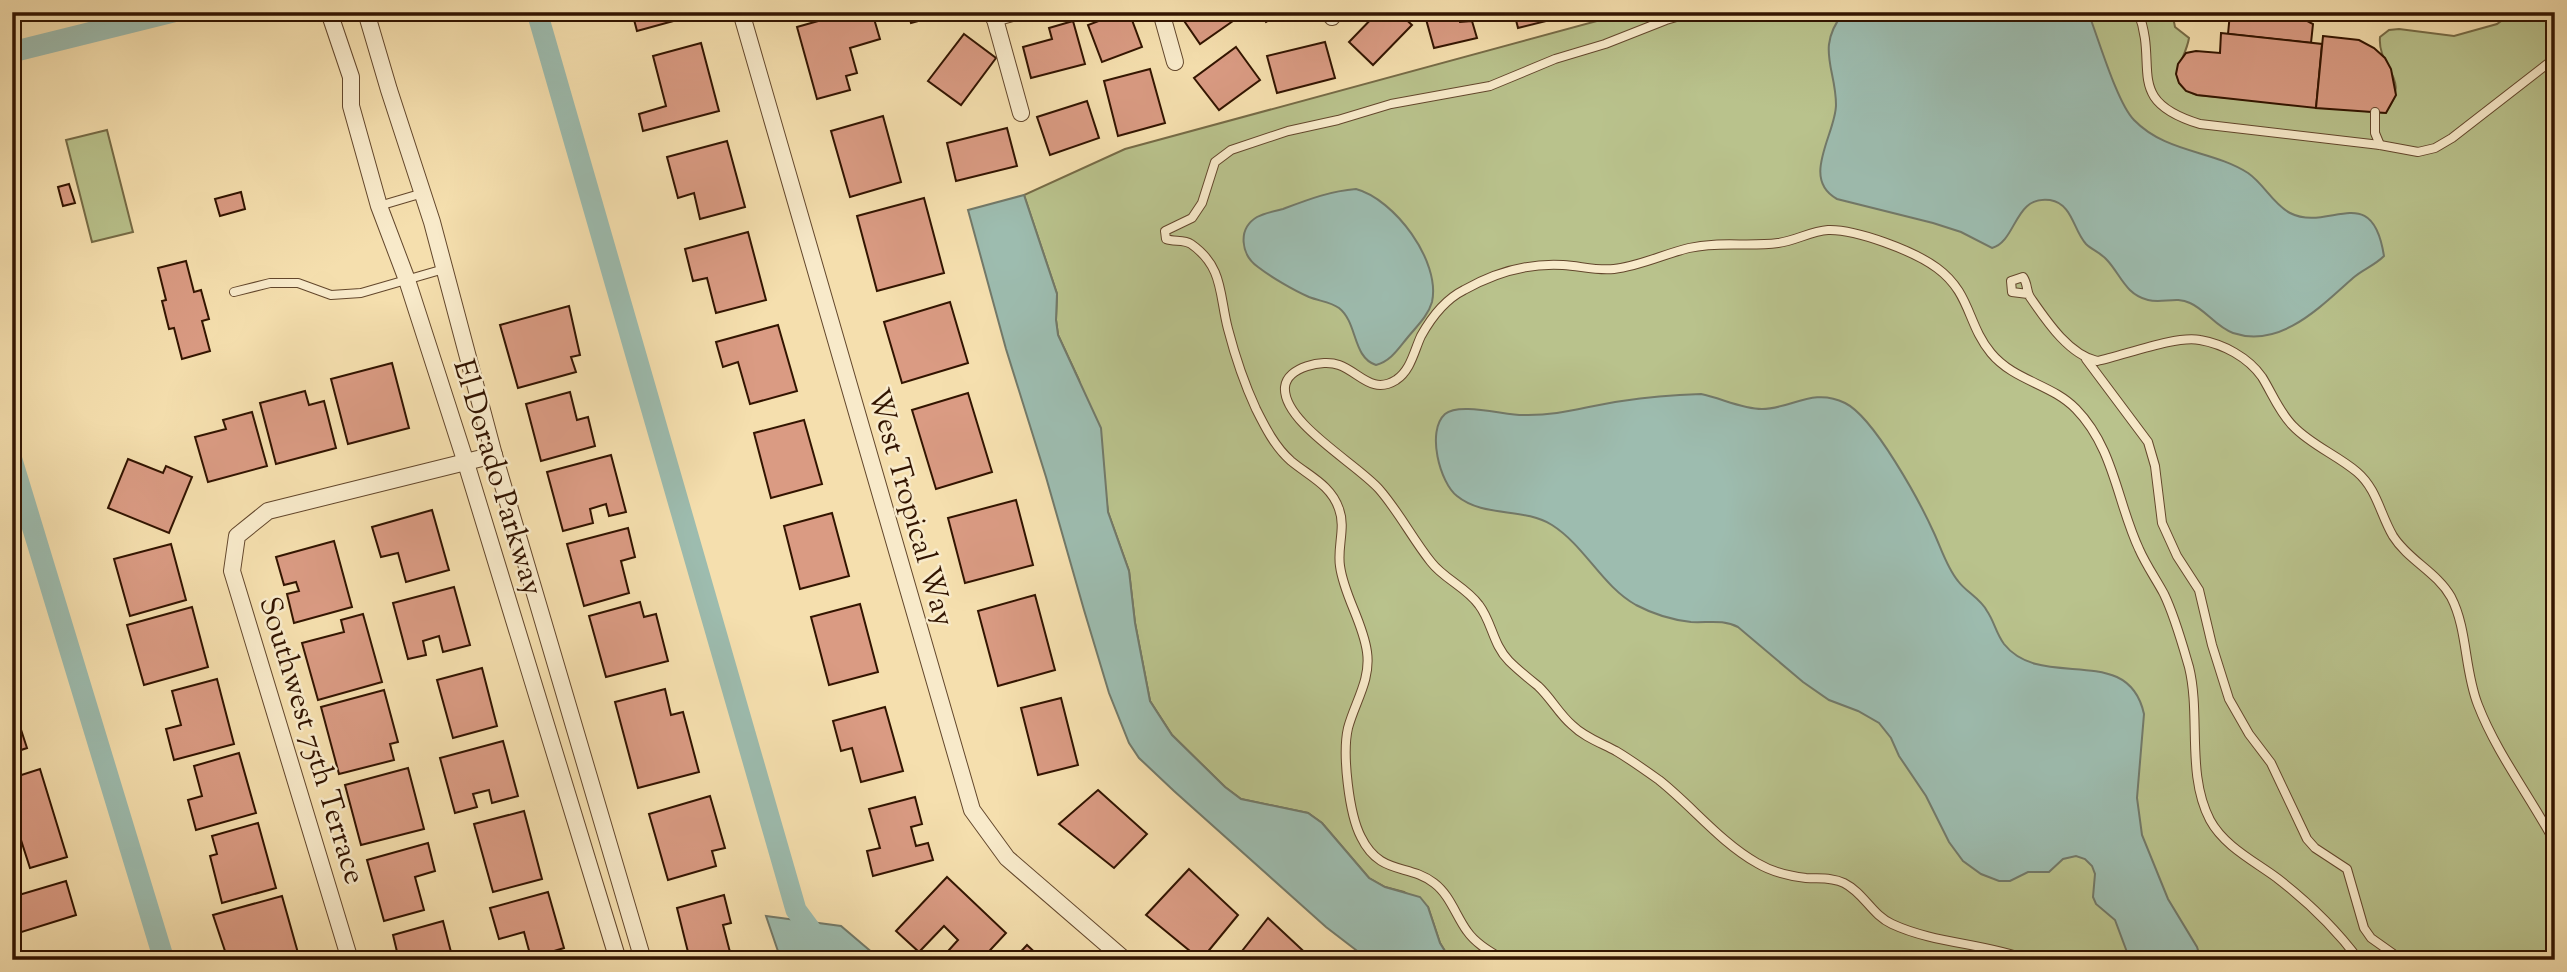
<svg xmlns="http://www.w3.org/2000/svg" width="2567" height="972" font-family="'Sorts Mill Goudy',serif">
	<rect width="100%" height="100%" fill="#f5dfae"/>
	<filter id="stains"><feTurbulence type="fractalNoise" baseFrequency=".00286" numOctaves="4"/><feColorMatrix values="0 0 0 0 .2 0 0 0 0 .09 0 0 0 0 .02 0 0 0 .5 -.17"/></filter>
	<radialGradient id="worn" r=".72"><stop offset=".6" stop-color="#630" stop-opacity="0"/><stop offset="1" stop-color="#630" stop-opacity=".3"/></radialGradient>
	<!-- green -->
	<g fill="#b9c28c" stroke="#766b46" stroke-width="2">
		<path d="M1630,12H2172L2175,27L2189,38C2185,63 2161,81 2197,95L2385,113C2413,78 2377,68 2380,37L2389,30L2399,29L2454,36L2497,24L2513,12H2555V960H1455L1448,956L1440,943L1428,907L1404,892L1385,887L1369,878L1322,823L1308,813L1241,799L1225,787L1172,735L1150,701L1135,623L1129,571L1108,512L1104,482L1079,380L1058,335L1056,320L1057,294L1024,195L1125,149Z"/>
		<path d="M107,130L133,232L92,242L66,140Z"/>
	</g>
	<!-- water -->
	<g fill="#9dbcaf" stroke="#727969" stroke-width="2">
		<path d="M1844,12H2088C2098,37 2117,103 2134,120C2166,153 2212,150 2248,173C2264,184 2273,204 2290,213C2329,233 2372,179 2384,256C2374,266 2363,269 2353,278C2321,306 2281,349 2233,333C2216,327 2206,310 2190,303C2176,296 2162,304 2148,300C2125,294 2121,275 2107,260C2101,253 2092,250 2086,244C2073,230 2073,204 2050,200C2014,195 2017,241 1992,248L1961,232L1933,223L1837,199C1800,179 1836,133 1836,105C1836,68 1815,48 1844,12Z"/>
		<path d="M1356,189C1394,199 1441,261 1432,302C1428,316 1417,326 1408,337C1398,349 1391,361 1376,365C1352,357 1358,323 1339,308C1331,302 1319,301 1309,297C1293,290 1271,277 1258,267C1241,255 1237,229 1257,217C1264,213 1275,211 1283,209C1307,200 1330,191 1356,189Z"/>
		<path d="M1024,195L1057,294L1056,320L1058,335L1101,428L1108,512L1129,571L1135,623L1150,701L1172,735L1225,787L1241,799L1308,813L1322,823L1369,878L1385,887L1420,897L1428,907L1440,943L1448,956L1455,960H1369L1326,927L1174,791L1139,758L1129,743L1109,693L1084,610L1046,477L1006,349L968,210Z"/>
		<path d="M1701,394C1721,398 1742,409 1762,409C1791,409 1813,387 1845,403C1874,417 1920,502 1934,533C1941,548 1947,568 1958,581C1966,592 1980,598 1987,611C1994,621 1996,633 2004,644C2042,692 2128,641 2144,714L2137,798L2142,835L2168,899L2197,947L2201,960H2130L2115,920L2096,904L2093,897L2095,874L2092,866L2085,859L2076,856L2063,859L2049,872H2028L2010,881H1999L1981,874L1963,861L1949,842L1926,796L1899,756L1891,738L1879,723L1858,711L1829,700L1803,682L1738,627C1723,619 1708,623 1691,622C1673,620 1653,614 1636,605C1602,586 1585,546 1552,525C1523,507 1484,518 1457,496C1440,483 1426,431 1445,414C1459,402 1504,415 1523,415C1561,416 1586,406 1622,401C1648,397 1674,395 1701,394Z"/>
		<path d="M766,916L841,926L881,960H781Z"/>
	</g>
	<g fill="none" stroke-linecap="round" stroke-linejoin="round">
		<!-- canal -->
		<g stroke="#9dbcaf" stroke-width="21">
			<path d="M537,12L796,910L833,960"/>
			<path d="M12,52L173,12"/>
			<path d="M12,460L164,960"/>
		</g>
	</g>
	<!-- building -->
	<g fill="#da9b83" stroke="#321400" stroke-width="2">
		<path d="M632,12H687L688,17L637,31Z"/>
		<path d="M850,12H872L880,39L850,48L857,73L846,76L850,90L817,99L797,27Z"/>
		<path d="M908,12H951L911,23Z"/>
		<path d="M1122,12H1129L1142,47L1102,62L1088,25Z"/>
		<path d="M1178,12H1242L1243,14L1200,44Z"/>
		<path d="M1260,12H1284L1266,22Z"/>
		<path d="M1378,12H1398L1412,25L1373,65L1349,42Z"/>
		<path d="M1424,12H1458L1460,22L1472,21L1477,38L1434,48Z"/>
		<path d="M1514,12H1573L1574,14L1518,28Z"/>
		<path d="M2264,12H2308L2307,21L2313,24L2311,43L2228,34L2230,13L2264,16Z"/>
		<path d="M1073,21L1085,64L1031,78L1023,47L1052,39L1049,28Z"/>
		<path d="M2221,33L2322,44L2316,108L2197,95L2186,91L2179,83L2176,74L2178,64L2186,53L2196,51L2220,53Z"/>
		<path d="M964,34L996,58L961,105L928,81Z"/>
		<path d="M2323,36L2359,40L2374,48L2385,58L2391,69L2396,95L2386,113L2316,108Z"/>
		<path d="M1325,42L1335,78L1277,93L1267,56Z"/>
		<path d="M701,43L719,111L643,131L639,114L666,106L653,56Z"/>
		<path d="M1236,47L1260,80L1219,110L1194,78Z"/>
		<path d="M1150,69L1165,123L1118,136L1104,81Z"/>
		<path d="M1087,101L1099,138L1050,155L1037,117Z"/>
		<path d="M883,116L901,182L850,197L831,131Z"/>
		<path d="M1007,128L1017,166L956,181L947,143Z"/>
		<path d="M727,141L745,207L700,219L694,193L678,198L667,157Z"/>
		<path d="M69,184L75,203L63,206L58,187Z"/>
		<path d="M241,192L245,209L220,216L215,199Z"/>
		<path d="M924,198L944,273L877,291L857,216Z"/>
		<path d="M748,232L766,300L716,313L707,278L693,281L685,249Z"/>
		<path d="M186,261L194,292L201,290L209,319L202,321L210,351L182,359L174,328L169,329L162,301L166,300L158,268Z"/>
		<path d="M950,302L968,363L902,383L884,322Z"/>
		<path d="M569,306L580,355L571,357L576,372L518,388L500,325Z"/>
		<path d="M778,325L797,391L750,404L738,362L723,367L716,342Z"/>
		<path d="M392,363L409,428L348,444L331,379Z"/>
		<path d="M305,391L309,405L324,401L336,448L276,464L260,403Z"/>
		<path d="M570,392L577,420L588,417L595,446L541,461L526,404Z"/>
		<path d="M968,393L992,472L936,489L912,410Z"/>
		<path d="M252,412L267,466L208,482L195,437L226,429L223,420Z"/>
		<path d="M804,420L822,484L771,498L754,433Z"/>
		<path d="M611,455L626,512L609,516L606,504L590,509L593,523L563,531L547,472Z"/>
		<path d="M128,459L163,473L166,466L192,477L169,533L108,508Z"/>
		<path d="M1016,500L1033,565L965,583L948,518Z"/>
		<path d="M432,510L449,570L406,582L398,553L381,557L372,527Z"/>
		<path d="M832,513L849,576L800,589L784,526Z"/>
		<path d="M628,528L635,557L621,561L629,593L584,606L567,544Z"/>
		<path d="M334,541L352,607L294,623L287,594L299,591L296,582L284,585L276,557Z"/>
		<path d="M171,544L186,600L130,616L114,559Z"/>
		<path d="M454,587L470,645L443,652L439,636L423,641L426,655L408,659L393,603Z"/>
		<path d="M1035,595L1055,670L998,686L978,611Z"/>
		<path d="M640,602L644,617L656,614L668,661L606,677L589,616Z"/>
		<path d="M860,604L878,672L829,685L811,617Z"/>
		<path d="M192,607L208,667L144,685L127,625Z"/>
		<path d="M363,614L382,682L318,700L302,643L344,632L341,620Z"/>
		<path d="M482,668L497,726L453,738L437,680Z"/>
		<path d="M217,679L234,744L174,760L166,729L181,725L172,691Z"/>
		<path d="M665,689L671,715L683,712L699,772L638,788L615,702Z"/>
		<path d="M384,690L398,742L390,744L394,760L339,774L321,707Z"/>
		<path d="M1061,698L1078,765L1038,775L1021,708Z"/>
		<path d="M12,702L27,748L12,753Z"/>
		<path d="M885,707L903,771L861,782L852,748L841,751L833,721Z"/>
		<path d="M503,741L518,796L492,803L489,790L473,794L477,807L455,813L440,758Z"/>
		<path d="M239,753L256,813L196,830L188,800L202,796L194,766Z"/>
		<path d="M408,768L424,829L361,845L345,785Z"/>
		<path d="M40,769L67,857L30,868L12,812V778Z"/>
		<path d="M1098,790L1147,834L1114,868L1059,824Z"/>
		<path d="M710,796L725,848L712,851L716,866L668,880L649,814Z"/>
		<path d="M915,797L922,824L911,827L916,846L928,843L933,860L873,876L867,851L880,848L869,809Z"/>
		<path d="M524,811L542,879L493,892L474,824Z"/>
		<path d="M258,823L276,888L222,903L210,856L217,854L212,836Z"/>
		<path d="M428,843L435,871L415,877L424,910L384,921L367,860Z"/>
		<path d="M1189,869L1238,915L1201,960L1146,915Z"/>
		<path d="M947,877L1006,933L981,960H940L958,940L944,926L919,952L896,931Z"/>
		<path d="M66,881L76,915L12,935V897Z"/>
		<path d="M548,892L564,948L531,958L524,932L499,939L490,908Z"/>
		<path d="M724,895L731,923L723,925L731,956L716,960H690L677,908Z"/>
		<path d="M282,896L300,960H228L213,915Z"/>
		<path d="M1268,918L1313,960H1235Z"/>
		<path d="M443,921L451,952L433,957V960H399L393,935Z"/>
		<path d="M1027,945L1043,960H1013Z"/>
	</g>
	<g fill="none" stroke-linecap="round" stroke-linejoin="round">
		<!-- lane casing -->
		<g stroke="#63472c" stroke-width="10">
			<g id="lane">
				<path d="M2138,12C2160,67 2122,100 2200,124L2380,145L2418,152L2435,148L2452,138L2555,58"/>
				<path d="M330,18L350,12"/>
				<path d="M2375,112V133L2380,145"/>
				<path d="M379,206L423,193"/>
				<path d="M234,292L270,283H298L331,295L361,293L444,269"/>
				<path d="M2028,294L2012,292L2011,281L2023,277C2028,284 2026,291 2030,297C2046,320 2068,354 2097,361C2123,356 2175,335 2200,340C2223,344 2248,357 2262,377C2272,393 2279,412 2293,426C2311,445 2337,455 2357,472C2377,489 2380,514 2393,536C2408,560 2437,572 2451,597C2468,630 2464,670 2478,705C2497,754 2530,796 2555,843"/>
				<path d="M2086,359L2148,442L2155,466L2162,523L2177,556L2199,590L2212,645L2229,699L2249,734L2271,763L2307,839L2315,848L2347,869L2364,928L2371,938L2402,960"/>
				<path d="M1504,960C1491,952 1476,944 1467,931C1456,916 1450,895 1434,883C1408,863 1380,876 1361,837C1349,814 1342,754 1348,728C1355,702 1371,680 1367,652C1363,622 1344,596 1340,566C1337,547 1346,527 1339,509C1331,485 1309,476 1291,461C1275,447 1265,427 1256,409C1244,383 1235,356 1228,329C1219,295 1224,267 1191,244C1184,239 1174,242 1166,239L1165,231L1192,218L1202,203L1215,162L1231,150L1288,131L1338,120L1391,104L1490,86L1555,59L1605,44L1666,20L1694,12"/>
				<path d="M2029,960C1985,943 1935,944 1892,924C1872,915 1864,893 1844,883C1832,877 1819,879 1806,878C1789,876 1772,872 1757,863C1720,842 1692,806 1659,780C1645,770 1631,760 1616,751C1601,743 1584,737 1572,725C1559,714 1551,698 1538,686C1528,678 1518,670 1509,661C1493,645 1492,622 1479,605C1466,587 1444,579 1431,562C1412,538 1399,512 1379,489C1357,464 1282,422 1285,387C1287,367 1323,359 1339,365C1359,372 1372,395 1396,380C1411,370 1414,351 1421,336C1431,318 1446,299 1464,290C1494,273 1529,263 1563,265C1580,266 1597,271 1614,269C1640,266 1664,254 1689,248C1719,241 1748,247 1778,243C1795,241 1811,231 1828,230C1856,229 1914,251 1937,268C1971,293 1967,324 1991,353C2014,381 2052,384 2076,409C2114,448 2117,502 2139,549C2146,565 2156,579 2164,594C2175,617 2182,643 2189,667C2201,716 2186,774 2210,820C2224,846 2254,861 2277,878C2308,902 2336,929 2359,960"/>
			</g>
		</g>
		<!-- street casing -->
		<g stroke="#63472c" stroke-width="18">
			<g id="street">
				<path d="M329,12L351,77V106L379,206L407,280L466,463L618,960"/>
				<path d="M366,12L389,90L432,222L494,455L643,960"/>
				<path d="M741,12L972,810L1007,858L1125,960"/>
				<path d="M993,12L1021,113"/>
				<path d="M1161,12L1175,62"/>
				<path d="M1331,12L1332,17"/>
				<path d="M994,18L1016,12"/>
				<path d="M350,960L232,571L237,536L268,511L494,455"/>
			</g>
		</g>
		<!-- lane -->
		<use href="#lane" stroke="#f8eaca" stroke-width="8"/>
		<!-- street -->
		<use href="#street" stroke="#f8eaca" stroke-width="16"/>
	</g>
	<g text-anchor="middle" stroke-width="5" stroke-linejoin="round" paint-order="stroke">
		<!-- street labels -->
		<g font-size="30" fill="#321400" stroke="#f8eaca">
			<text transform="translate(499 477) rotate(73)" y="10">El Dorado Parkway</text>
			<text transform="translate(912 507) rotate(74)" y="10">West Tropical Way</text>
			<text transform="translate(313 740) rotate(73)" y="10">Southwest 75th Terrace</text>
		</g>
	</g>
	<!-- margin -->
	<rect width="2567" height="972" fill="none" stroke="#f5dfae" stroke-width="42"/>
	<rect x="14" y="14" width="2539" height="944" fill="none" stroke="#321400" stroke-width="3.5"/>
	<rect x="21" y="21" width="2525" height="930" fill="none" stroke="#321400" stroke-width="2"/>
	<rect width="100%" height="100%" filter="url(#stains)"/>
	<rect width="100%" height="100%" fill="url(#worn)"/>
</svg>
